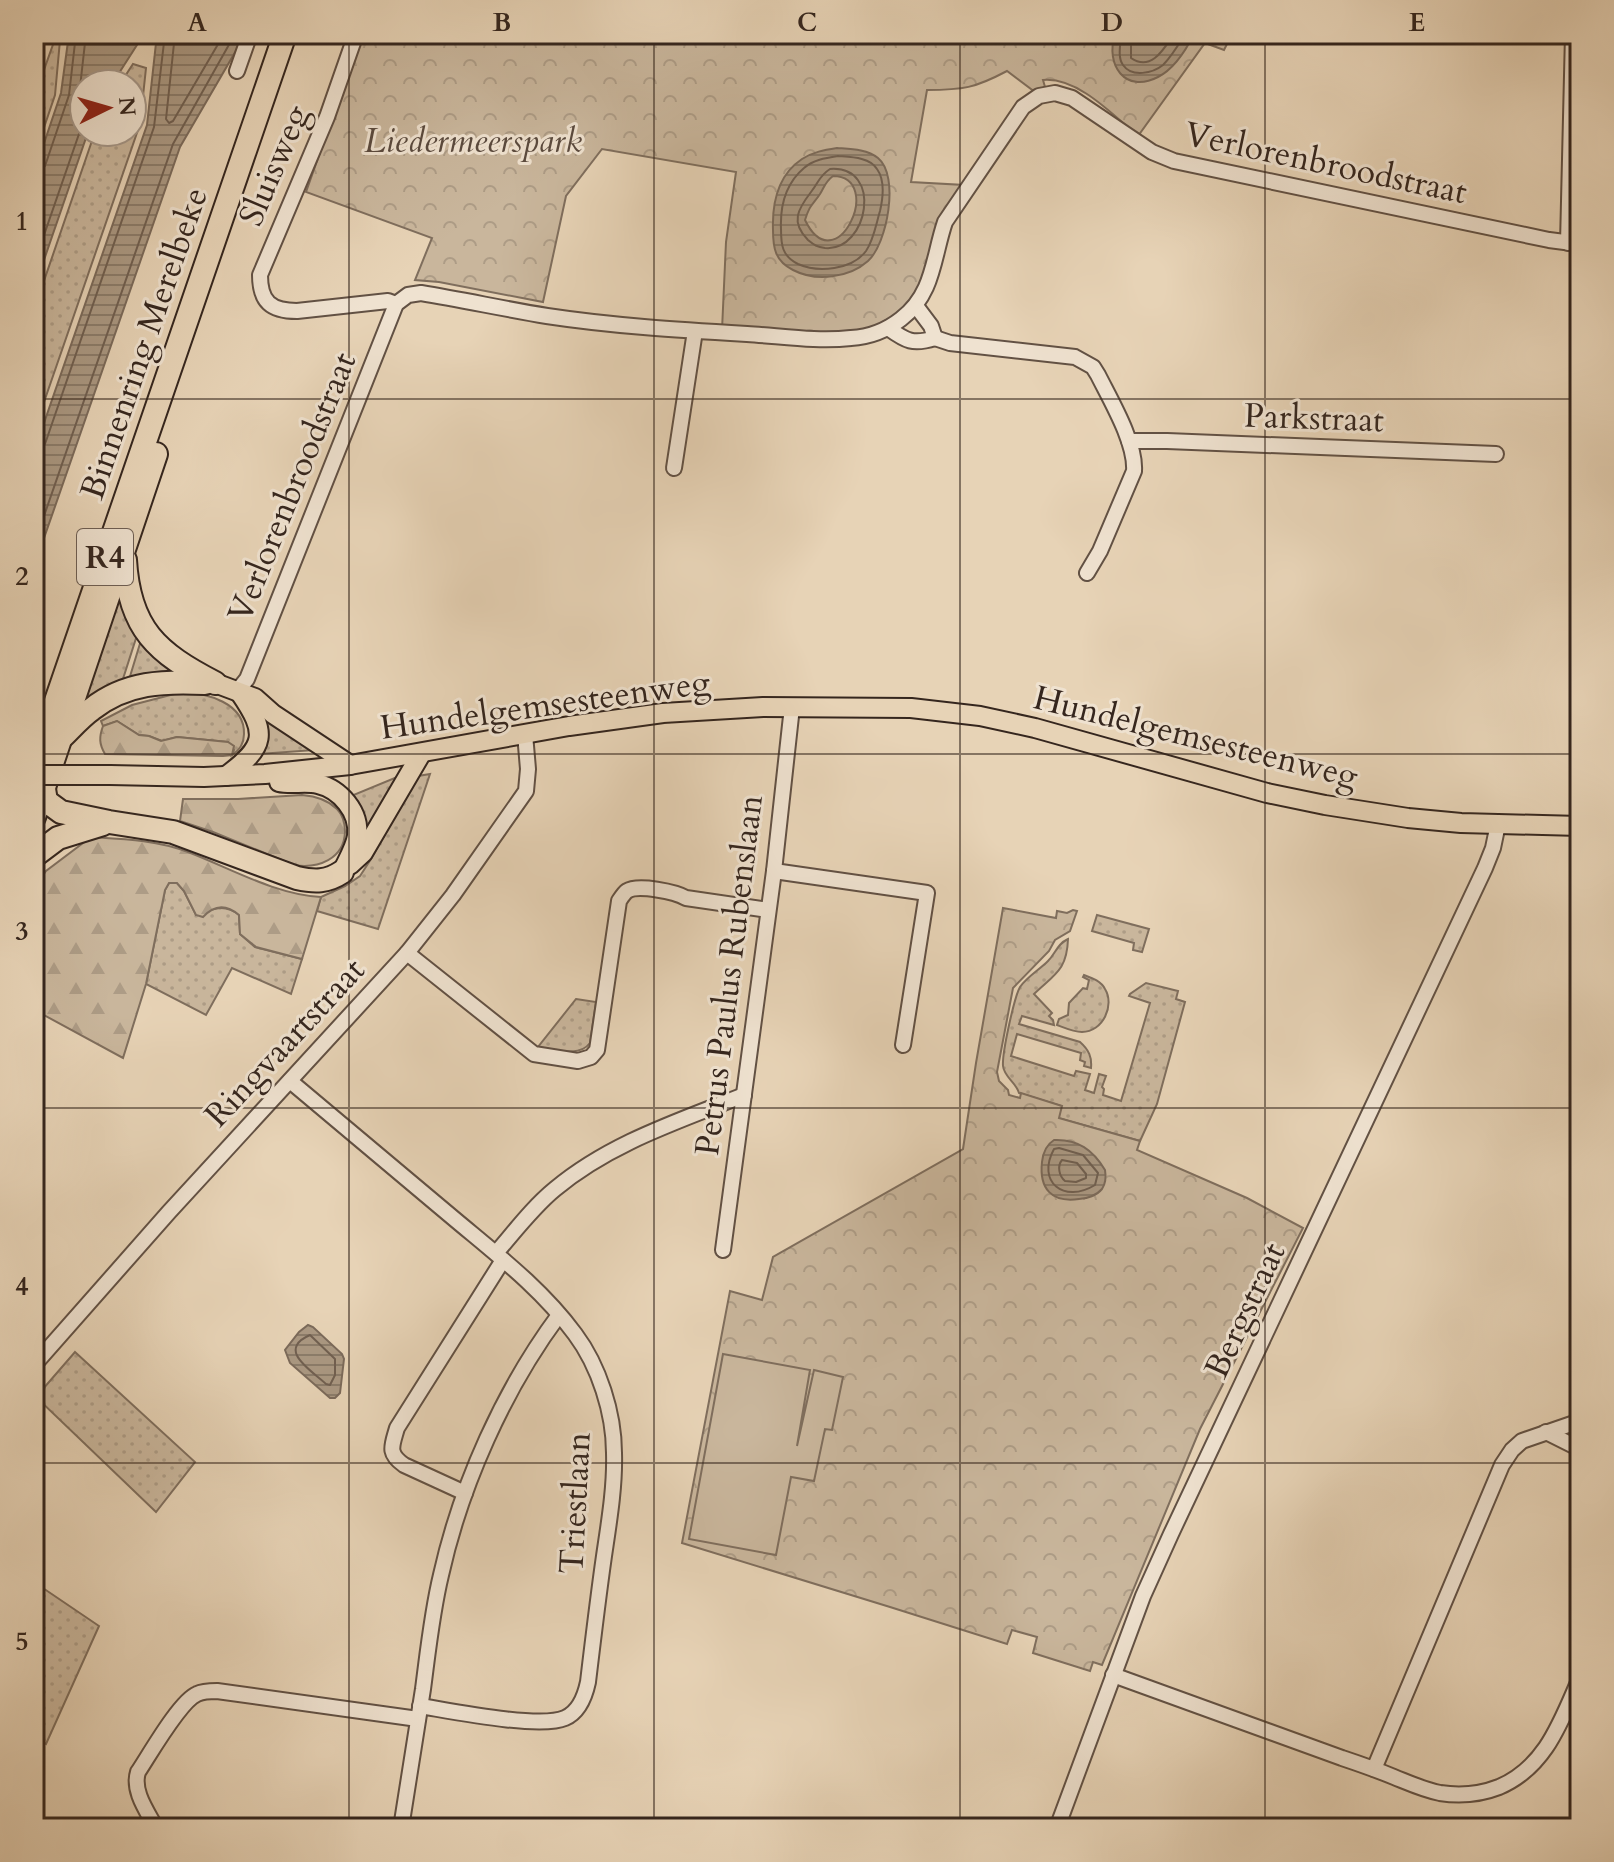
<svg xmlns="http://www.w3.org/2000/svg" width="1614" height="1862" font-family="Cardo,serif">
	<defs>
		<pattern id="grass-dots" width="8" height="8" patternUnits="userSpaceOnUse" patternTransform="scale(2)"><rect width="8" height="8" fill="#c9b69c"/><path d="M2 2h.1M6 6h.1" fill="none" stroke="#ad9c86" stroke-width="1.8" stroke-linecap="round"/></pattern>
		<pattern id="forest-firs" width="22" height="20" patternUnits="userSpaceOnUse" patternTransform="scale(2)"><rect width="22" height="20" fill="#c9b69c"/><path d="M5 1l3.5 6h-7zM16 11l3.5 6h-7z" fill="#ad9c86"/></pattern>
		<pattern id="park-crowns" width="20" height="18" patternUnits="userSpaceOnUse" patternTransform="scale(2)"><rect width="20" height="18" fill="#c9b69c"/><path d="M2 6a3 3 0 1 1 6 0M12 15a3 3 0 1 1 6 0" fill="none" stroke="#ad9c86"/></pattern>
		<pattern id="water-rules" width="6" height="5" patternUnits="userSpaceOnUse" patternTransform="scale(2)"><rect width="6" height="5" fill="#aa9882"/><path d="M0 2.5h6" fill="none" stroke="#8b7c6a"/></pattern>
	</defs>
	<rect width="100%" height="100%" fill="#e7d3b6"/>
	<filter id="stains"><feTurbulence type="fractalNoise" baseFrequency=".0025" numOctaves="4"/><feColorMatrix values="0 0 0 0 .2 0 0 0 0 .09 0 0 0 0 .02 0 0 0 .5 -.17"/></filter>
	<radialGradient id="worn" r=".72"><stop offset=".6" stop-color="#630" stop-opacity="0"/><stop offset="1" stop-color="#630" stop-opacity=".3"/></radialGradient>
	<!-- grass -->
	<g fill="url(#grass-dots)" stroke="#7f6e5d" stroke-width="2">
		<path d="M55,39L60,40L55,95L34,157V98Z"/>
		<path d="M133,64L146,68L140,124L34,431V310L95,132H132V84H120Z"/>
		<path d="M119,585L138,632L121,685L78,713Z"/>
		<path d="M142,637L186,674L128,683Z"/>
		<path d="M182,692C207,693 245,703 244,734C244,743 240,750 232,755L234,750L228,742L177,737L162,741L149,736L139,735L117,721L103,726L101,721L132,705Z"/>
		<path d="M262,714L315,750L259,754Z"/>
		<path d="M430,774L378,929L317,911L321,897L345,886L360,876L371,859L418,776Z"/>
		<path d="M402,775L366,839L351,796Z"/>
		<path d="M169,883H177L184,891L196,915C211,909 225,903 239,915L240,934L255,947L302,959L291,994L232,968L206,1015L146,984L165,890Z"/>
		<path d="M1097,915L1149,929L1142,952L1133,950L1134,943L1092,931Z"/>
		<path d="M1068,939C1067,970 1055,974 1034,994L1052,1013L1049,1016L1053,1020L1054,1025L1022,1016L1019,1024L1080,1042C1089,1050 1092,1057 1091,1068L1084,1066L1085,1062L1080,1060L1081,1053L1017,1034L1011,1056L1074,1076L1076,1071L1090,1074L1085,1090L1094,1093L1099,1074L1106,1076L1102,1087L1104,1089L1103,1095L1121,1101L1150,1003L1129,996L1130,994L1146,983L1178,991L1176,999L1185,1002L1157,1104L1140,1141L1058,1118L1061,1106L1019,1093C1016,1082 1004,1077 1003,1066C1002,1053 1014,998 1020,987C1027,977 1039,970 1048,961C1056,953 1057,944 1068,939Z"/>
		<path d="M1084,975C1092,978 1101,981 1105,989C1115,1005 1103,1032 1082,1032C1074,1032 1065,1028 1057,1025L1059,1019L1068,1015L1069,1003L1083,988L1087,989L1089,980L1083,977Z"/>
		<path d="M576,999L596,1002L590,1043C579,1058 555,1049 538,1047Z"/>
		<path d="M75,1352L195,1462L156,1512L36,1397Z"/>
		<path d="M34,1582L99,1626L46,1744L34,1736Z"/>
	</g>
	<!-- forest -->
	<g fill="url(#forest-firs)" stroke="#7f6e5d" stroke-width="2">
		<path d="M117,721L139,735L149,736L161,741L177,737L228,742L234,746L232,755L223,756L105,754C99,744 99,737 103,726Z"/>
		<path d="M302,795C314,796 328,800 337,809C343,815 345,823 345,832C344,859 318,869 294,865L213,832L180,821L183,799H238Z"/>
		<path d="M91,837C124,839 156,840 188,852C230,868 276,895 321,897L302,959L256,947L240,934L239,915C226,904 214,905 203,917L196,915L184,891L177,883H169L165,890L146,984L123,1058L42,1014L34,1030V888L46,871Z"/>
	</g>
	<!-- park -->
	<g fill="url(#park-crowns)" stroke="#7f6e5d" stroke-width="2">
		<path d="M362,34H1232L1224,50L1205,43L1138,136C1113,115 1078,77 1043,80L1045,87L1035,92L1007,71C975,88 963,90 927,90L911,182L964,185L936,239L914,303L887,326L850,335L722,330L726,242L736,172L602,149L566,196L543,302L439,282L415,280L432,238L306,192Z"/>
		<path d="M1003,908L1056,918L1057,911L1067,913L1073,910L1077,911L1070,931L1055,940L1049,951L1013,988L997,1072L999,1081L1008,1090L1009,1095L1020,1098L1021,1093L1062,1106L1059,1118L1140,1141L1137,1150L1247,1198L1303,1228L1200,1429L1102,1665L1093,1662L1090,1671L1033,1653L1037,1637L1012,1630L1007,1644L890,1607L682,1543L730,1291L762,1300L773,1257L963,1149L976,1063Z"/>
	</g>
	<!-- pitch -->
	<path fill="#c9b69c" stroke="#7f6e5d" stroke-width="2" d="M723,1354L810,1370L797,1446L814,1370L843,1377L832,1430L825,1429L814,1481L791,1477L776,1555L689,1539Z"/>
	<!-- water -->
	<g fill="url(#water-rules)" stroke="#7b6a5a" stroke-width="2" fill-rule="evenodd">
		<path d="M69,34H144L112,84H84V132H88L34,289V173L61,93Z"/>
		<path d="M157,34H243L241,42L180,147L43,541L34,612V452L147,125Z"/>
		<path d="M1115,34H1194C1186,50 1174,69 1158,77C1125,94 1105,65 1115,34Z"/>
		<path d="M837,148C850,149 867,149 878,158C900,176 887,244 868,261C849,278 816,282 793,270C775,261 773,248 773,230C772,203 778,175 802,159C813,152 824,150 837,148ZM833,176C886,177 836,284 805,220C810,204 812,206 820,194C825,186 825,182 833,176Z"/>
		<path d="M1054,1140C1078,1139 1093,1150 1105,1170C1106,1176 1106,1183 1102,1189C1097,1195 1087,1199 1079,1199C1052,1203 1039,1189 1042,1162C1043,1152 1046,1145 1054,1140Z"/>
		<path d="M308,1325L313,1327L342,1354L344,1359L340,1393L335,1398H330L290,1363L285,1350L299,1332Z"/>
	</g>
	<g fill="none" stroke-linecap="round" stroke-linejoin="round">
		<!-- shore -->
		<g stroke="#705f50" stroke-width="2">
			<path d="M175,34L166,119L169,123L173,121L224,34"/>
			<path d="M1121,34C1121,43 1117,57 1123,65C1132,78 1153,73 1163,65C1172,56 1179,44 1185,34"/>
			<path d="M1131,34V58C1151,72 1164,49 1174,34"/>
			<path d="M84,115L77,117L74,113L79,96L86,34"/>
			<path d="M838,156C850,157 870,157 877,169C885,180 883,198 880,211C876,224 874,239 866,251C852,270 818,273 798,264C782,256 781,245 781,229C780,205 785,184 804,168C813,160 825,158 838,156Z"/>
			<path d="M830,169C884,165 868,252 825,248C817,247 814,245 808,240C790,222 798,209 811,192C819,182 819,176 830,169Z"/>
			<path d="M34,171L40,170L45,166L69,95L76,34"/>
			<path d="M34,264L80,131L84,126"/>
			<path d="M34,450L41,449L45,444L154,127L165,34"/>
			<path d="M34,549L36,539L173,144L235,34"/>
			<path d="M1059,1148L1083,1155L1098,1173L1095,1185C1064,1204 1036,1182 1054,1149Z"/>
			<path d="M1062,1160L1077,1163L1086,1174V1178L1076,1182L1065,1181C1059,1176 1057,1166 1062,1160Z"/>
			<path d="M310,1335L335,1359V1375L330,1385L326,1384C311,1370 276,1350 310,1335Z"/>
		</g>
		<!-- minor casing -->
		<g stroke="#625144" stroke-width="18">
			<g id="minor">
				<path d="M356,34L327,117L260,275C260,302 271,311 297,311L388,301L396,304"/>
				<path d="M237,71L250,34"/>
				<path d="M1568,243L1573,34"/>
				<path d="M888,328C906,341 913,345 935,338L931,326L916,306"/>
				<path d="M935,338L950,343L1075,357L1093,367L1098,375C1111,401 1136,443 1134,471L1100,551L1087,573"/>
				<path d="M1129,441H1167L1496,454"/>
				<path d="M674,468L695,331"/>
				<path d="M238,690L247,679L396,304L408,295L421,293C463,300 505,309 547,316C613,326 680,330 747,334C781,336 817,342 851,338C869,337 887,330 901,319C934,294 933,257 945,222L1023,107L1039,96L1055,93L1072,98L1152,152L1174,161L1549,240L1580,244"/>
				<path d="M774,871L927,893L903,1045"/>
				<path d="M407,953L534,1054L578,1061L591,1057L597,1050L619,901C621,898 624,893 627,891C638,884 676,892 686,898L768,910"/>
				<path d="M290,1081C344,1126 398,1172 452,1217C496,1254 541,1288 575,1334C599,1366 614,1413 614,1453C615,1487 609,1522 604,1556C598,1598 593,1640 588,1682C585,1696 579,1712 565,1718C540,1729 451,1711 420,1706"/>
				<path d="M723,1250L774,871L792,707"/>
				<path d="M496,1253C515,1231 533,1207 555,1189C610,1143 679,1121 744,1095"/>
				<path d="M34,1365L169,1212L407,953L453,895L526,791L528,769L525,734"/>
				<path d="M1546,1432L1580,1449"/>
				<path d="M465,1493L404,1465C387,1453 392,1446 397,1428L503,1260"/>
				<path d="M1113,1675C1189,1703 1266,1730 1342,1758C1360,1764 1377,1770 1394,1777C1409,1783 1424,1790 1440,1793C1459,1796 1481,1794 1499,1787C1546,1767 1561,1721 1580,1678"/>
				<path d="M1374,1769L1502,1465L1512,1450L1522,1441L1580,1421"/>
				<path d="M156,1828C147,1811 132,1791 138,1772C150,1754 180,1701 197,1694C203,1691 211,1691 217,1691L418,1719"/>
				<path d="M401,1828C408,1782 416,1736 423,1689C428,1651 432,1612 441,1575C461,1485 504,1389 559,1315"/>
				<path d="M1057,1828L1143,1596L1171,1534L1485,868L1493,848L1498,824"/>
			</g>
		</g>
		<!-- major casing -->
		<g stroke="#35261e" stroke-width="22">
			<g id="major">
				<path d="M215,683L255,698L273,714L350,765"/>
				<path d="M110,775L204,777L265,774L350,765L569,726L663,713L763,707L911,708L980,716L1035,728L1267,793L1325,805L1408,818L1461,823L1580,826"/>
				<path d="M226,776C266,746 268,734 240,693"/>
				<path d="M279,782C291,785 305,781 318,784C340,789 360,812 357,836C355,848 347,861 342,872"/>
				<path d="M350,865L363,853L421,754"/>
			</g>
		</g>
		<!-- highway casing -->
		<g stroke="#35261e" stroke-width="26">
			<g id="highway">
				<path d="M125,560C129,629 157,653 215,683"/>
				<path d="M64,735C73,726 82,716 92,709C126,682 164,681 205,683"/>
				<path d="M34,765L285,34"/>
				<path d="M44,789L46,801L61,812L109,822L173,832L297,878C315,882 327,882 342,872"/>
				<path d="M34,817L156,454"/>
				<path d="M34,856L58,838L103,824"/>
			</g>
		</g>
		<!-- minor -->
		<use href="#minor" stroke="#efe2d0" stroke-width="14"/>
		<!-- major -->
		<use href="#major" stroke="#e7d3b6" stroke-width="18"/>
		<!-- highway -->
		<use href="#highway" stroke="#e7d3b6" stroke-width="22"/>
		<!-- major-bridge casing -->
		<g stroke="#35261e" stroke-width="22" stroke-linecap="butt">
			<path id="major-bridge" d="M34,775H110"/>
		</g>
		<!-- major-bridge -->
		<use href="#major-bridge" stroke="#e7d3b6" stroke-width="18"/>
	</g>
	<!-- grid -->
	<path fill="none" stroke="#35261e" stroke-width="2" stroke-opacity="0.55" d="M349,34V1828M654,34V1828M960,34V1828M1265,34V1828M34,399H1580M34,754H1580M34,1108H1580M34,1463H1580"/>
	<g text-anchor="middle" stroke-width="6" stroke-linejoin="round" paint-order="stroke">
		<!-- shield labels -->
		<rect fill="#efe2d0" stroke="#6d5e53" stroke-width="2" x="77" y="529" width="56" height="56" rx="6"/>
		<g font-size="32" font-weight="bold" fill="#35261e">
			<text x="105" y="568">R4</text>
		</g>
		<!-- park labels -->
		<g font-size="34" font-style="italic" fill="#5a4a3e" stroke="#efe2d0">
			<text x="473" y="152">Liedermeerspark</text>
		</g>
		<!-- street labels -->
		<g font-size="34" fill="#35261e" stroke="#efe2d0">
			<text transform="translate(1326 162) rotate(12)" y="12">Verlorenbroodstraat</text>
			<text transform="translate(273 165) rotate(-67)" y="12">Sluisweg</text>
			<text transform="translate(143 343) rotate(-71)" y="12">Binnenring Merelbeke</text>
			<text transform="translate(1314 417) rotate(2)" y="12">Parkstraat</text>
			<text transform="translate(291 487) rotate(-68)" y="12">Verlorenbroodstraat</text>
			<text transform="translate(545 704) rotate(-8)" y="12">Hundelgemsesteenweg</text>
			<text transform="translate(1196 736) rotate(14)" y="12">Hundelgemsesteenweg</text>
			<text transform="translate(728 975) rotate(-83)" y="12">Petrus Paulus Rubenslaan</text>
			<text transform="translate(284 1042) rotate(-47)" y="12">Ringvaartstraat</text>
			<text transform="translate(1244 1310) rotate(-65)" y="12">Bergstraat</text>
			<text transform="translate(574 1503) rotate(-87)" y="12">Triestlaan</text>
		</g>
	</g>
	<!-- margin -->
	<rect width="1614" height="1862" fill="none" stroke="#e7d3b6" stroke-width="88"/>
	<!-- north arrow -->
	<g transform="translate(108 108) rotate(85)"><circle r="38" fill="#efe2d0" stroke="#a59789" stroke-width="2"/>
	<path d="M0-6L14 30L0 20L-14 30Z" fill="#8f2418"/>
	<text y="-12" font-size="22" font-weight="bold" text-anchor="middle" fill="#35261e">N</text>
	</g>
	<rect x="44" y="44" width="1526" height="1774" fill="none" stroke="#35261e" stroke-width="3"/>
	<g font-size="26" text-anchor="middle" font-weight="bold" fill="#35261e">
		<text x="197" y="31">A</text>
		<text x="502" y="31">B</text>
		<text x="807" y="31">C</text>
		<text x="1112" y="31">D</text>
		<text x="1417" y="31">E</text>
		<text x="22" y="230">1</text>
		<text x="22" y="585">2</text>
		<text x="22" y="940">3</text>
		<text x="22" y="1295">4</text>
		<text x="22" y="1650">5</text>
	</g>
	<rect width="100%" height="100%" filter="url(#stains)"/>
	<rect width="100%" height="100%" fill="url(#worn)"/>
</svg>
